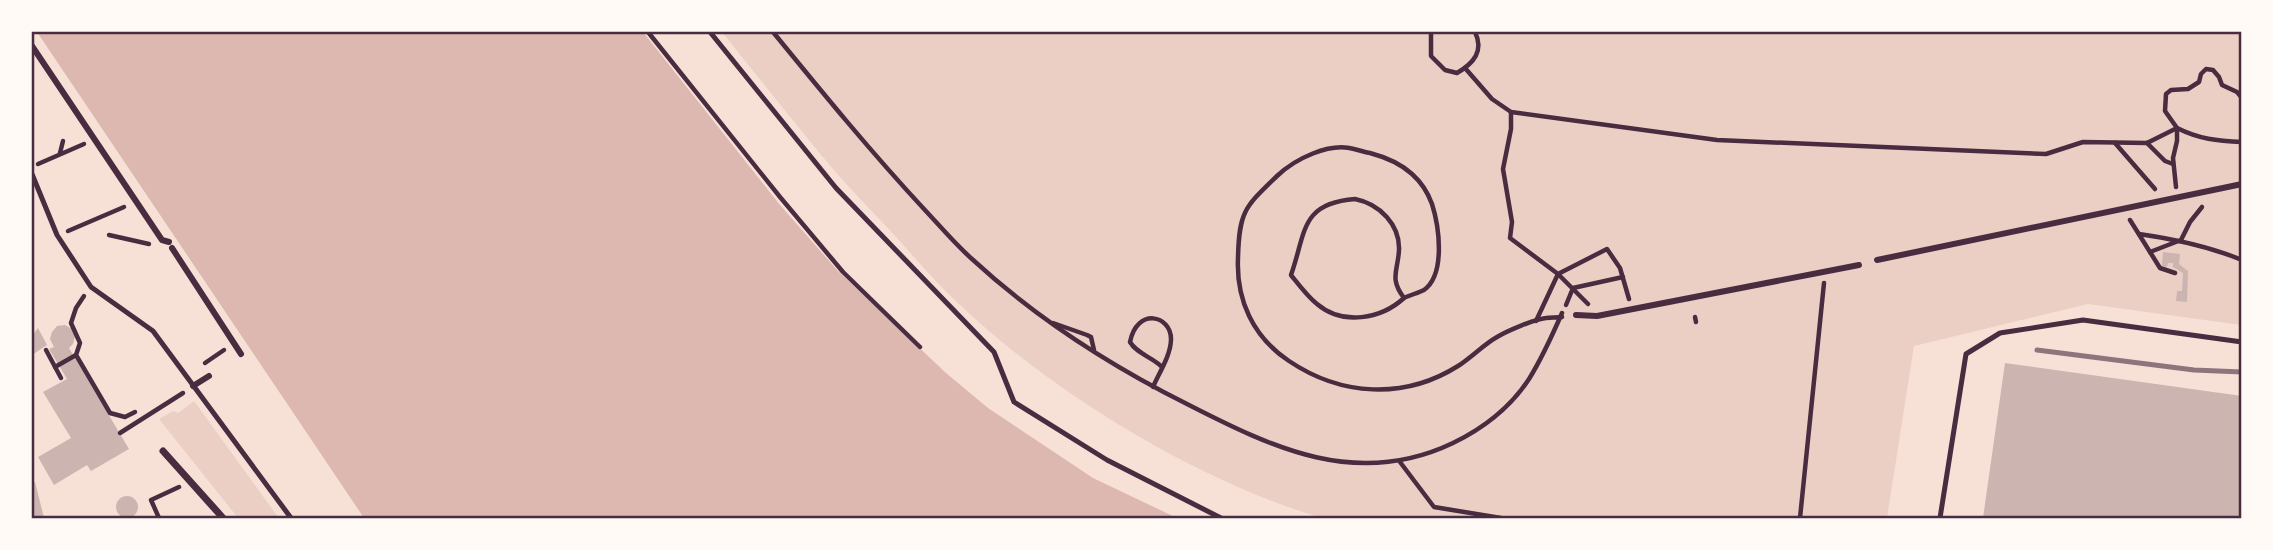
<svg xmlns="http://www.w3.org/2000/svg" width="2273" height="550" font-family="'Work Sans',sans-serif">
	<rect width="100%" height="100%" fill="#f7e1d7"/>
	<!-- green -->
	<g fill="#ebcfc5">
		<path d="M722,32H2241V325L2088,304L1914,346L1887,518H1322C1199,482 1052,393 959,304C937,284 917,260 897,238C872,211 845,184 822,156C788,115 755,73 722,32Z"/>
		<path d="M194,401L278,517L279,518H238L159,419L173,411L178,413Z"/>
	</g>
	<!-- water -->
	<path fill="#dcb8b0" d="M37,32H643L780,205L838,271L946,373L988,408L1093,478L1177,518H364Z"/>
	<!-- building -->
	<g fill="#ccb4b1">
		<path d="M2163,252L2180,254L2179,264L2188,271L2187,302L2176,301L2177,291H2182L2183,273L2173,267V263H2168L2167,267L2162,266Z"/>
		<path d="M65,325L72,329L75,336L73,344L69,348L129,449L91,471L87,465L54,485L38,457L71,438L43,392L67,379L49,349L54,347L50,339L52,332L57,326Z"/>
		<path d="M38,328L47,345L32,355V336Z"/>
		<path d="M2005,363L2242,396V518H1983Z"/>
		<path d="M35,482L44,518H32V483Z"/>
		<circle cx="127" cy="507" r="11"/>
	</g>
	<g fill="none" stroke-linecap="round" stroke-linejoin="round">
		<!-- path -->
		<g stroke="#4a2c40" stroke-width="4.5">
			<path d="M648,32L780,197L843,272L920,347"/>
			<path d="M773,32C822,92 871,152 924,209C940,226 955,244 972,259C1036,318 1109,365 1187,404C1273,448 1357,489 1453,443C1484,428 1510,408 1529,379C1542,358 1552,336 1562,313"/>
			<path d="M1431,32V56L1445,70L1457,73C1474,63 1484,51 1475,32"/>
			<path d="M1465,68L1492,99L1511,112L1717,140L2046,154L2083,142L2147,143L2177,128C2199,139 2217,141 2242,142"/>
			<path d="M1511,112V129L1503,169L1512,222L1510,238L1558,274L1588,304"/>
			<path d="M2115,143L2155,189"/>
			<path d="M2147,143L2165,161L2173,164"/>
			<path d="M60,153L63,141"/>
			<path d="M38,164L84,144"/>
			<path d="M2176,187L2173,158L2177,141V128L2165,111L2166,94L2171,90L2188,89L2199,82L2201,74L2206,69L2213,70L2219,77L2222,85L2237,92L2242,98"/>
			<path d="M1355,199C1380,204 1400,225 1399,250C1398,271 1389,278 1404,298C1381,319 1343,326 1317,304C1307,296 1299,285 1291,275C1306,233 1300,203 1355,199Z"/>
			<path d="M2130,220L2160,268L2175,273"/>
			<path d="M68,231L124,207"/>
			<path d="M2139,234C2174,239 2208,246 2242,260"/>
			<path d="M109,235L149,244"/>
			<path d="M2150,252L2181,240L2190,222L2202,207"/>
			<path d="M84,296L76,308L71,323L80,343L76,355L110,413L125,417L135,412"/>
			<path d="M1404,298C1410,295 1418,293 1424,290C1446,274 1439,226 1432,204C1428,193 1421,182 1412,174C1400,163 1385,157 1370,153C1364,152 1359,150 1354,149C1329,142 1295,159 1277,176C1245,207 1239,211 1238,258C1236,300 1253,337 1289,361C1341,396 1404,400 1458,366C1472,357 1483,345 1497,337C1507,331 1535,319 1546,318C1551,317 1556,318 1562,317"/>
			<path d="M1566,305L1573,288L1623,277"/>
			<path d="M1695,317L1696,322"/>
			<path d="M1536,321L1558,274L1607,249L1620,268L1629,299"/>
			<path d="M1053,323L1087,335L1091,337L1094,350"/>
			<path d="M46,350L61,378"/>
			<path d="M205,363L224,350"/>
			<path d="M55,367L76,355"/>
			<path d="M1153,387C1159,373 1171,355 1171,339C1171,315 1137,307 1130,342C1137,354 1152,357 1162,367"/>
			<path d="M120,433L183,393"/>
			<path d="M1400,462L1434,507L1501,518"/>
			<path d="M159,518L151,500L179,487"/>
			<path d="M1800,518L1824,283"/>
		</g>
		<!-- service -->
		<g stroke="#4a2c40" stroke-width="5">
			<path d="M710,32L836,188L994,352L1014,402L1107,460L1221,518"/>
			<path d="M32,174L57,235L91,287L153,331L291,518"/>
			<path d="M1940,518L1966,354L2000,333L2083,320L2242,342"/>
		</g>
		<!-- pedestrian -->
		<g stroke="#4a2c40" stroke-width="6">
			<path d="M32,46L162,240L169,242"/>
			<path d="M172,248L241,354"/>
			<path d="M1877,260L2242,184"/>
			<path d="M1576,315L1597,316L1859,265"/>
			<path d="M193,386L209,376"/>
		</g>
		<!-- minor -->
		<path stroke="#4a2c40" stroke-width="7" d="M163,451L223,518"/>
		<!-- rail -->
		<path stroke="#8f747c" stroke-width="5" d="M2037,350L2194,370L2242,372"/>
	</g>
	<!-- border -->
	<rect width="2273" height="550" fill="none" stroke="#fffaf5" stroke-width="66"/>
	<rect x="33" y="33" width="2207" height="484" fill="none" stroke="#4a2c40" stroke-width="2.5"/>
</svg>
